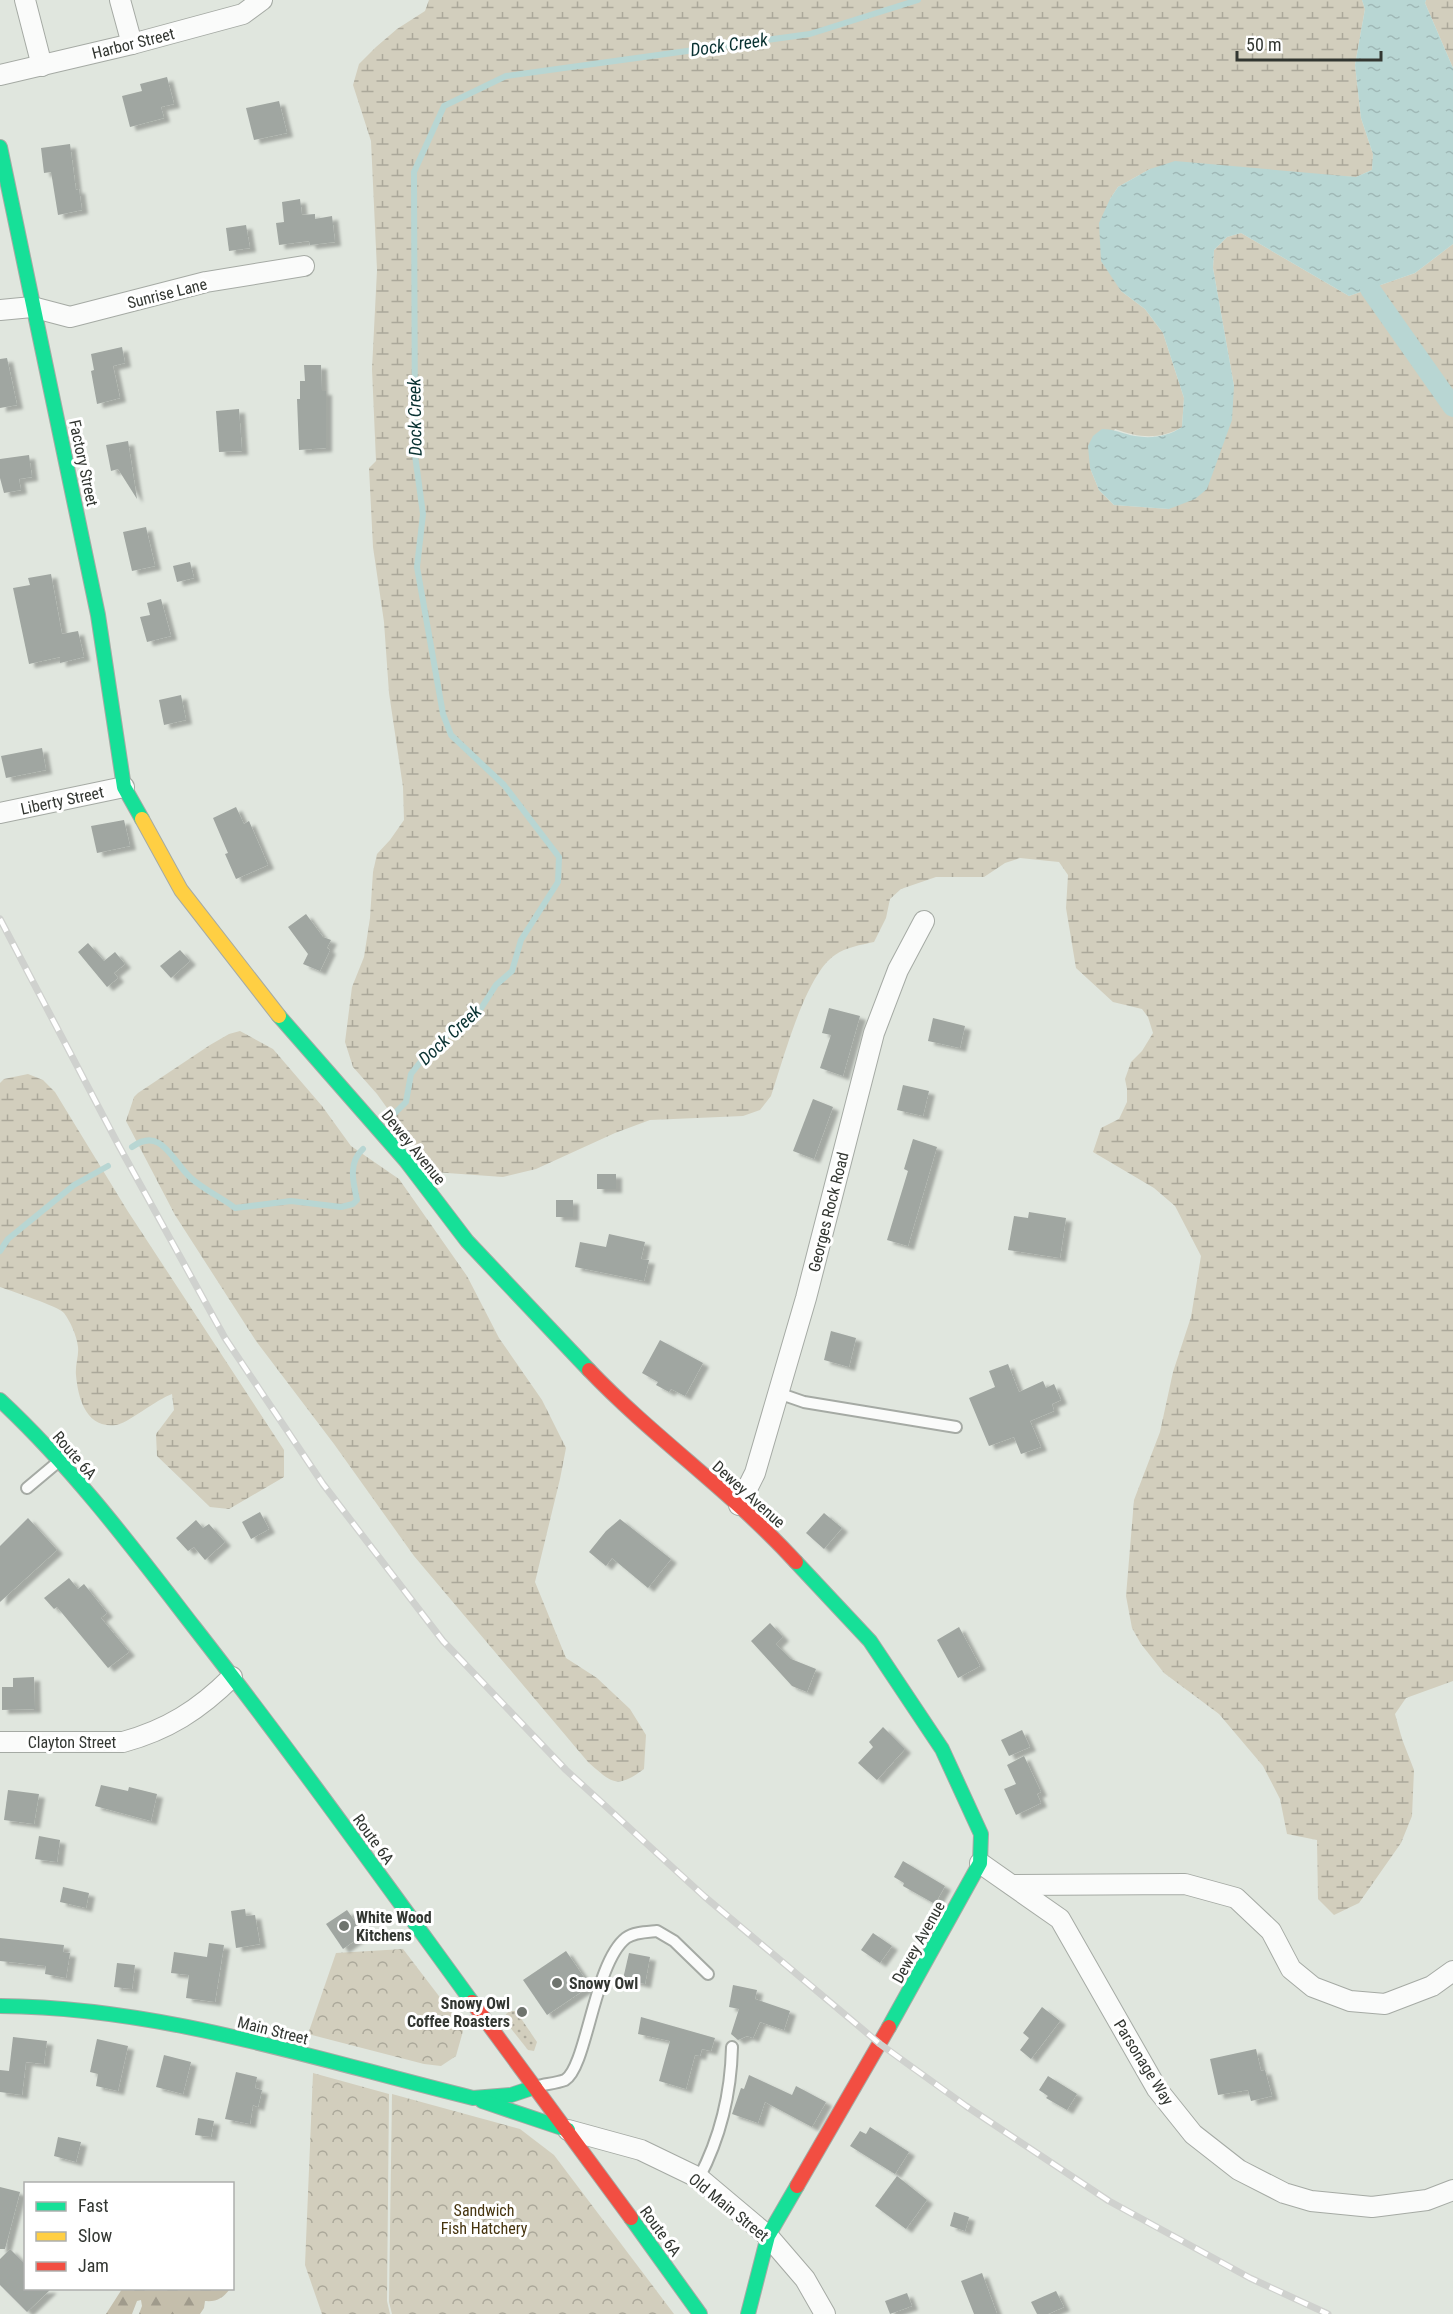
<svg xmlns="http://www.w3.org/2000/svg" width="1453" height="2314" font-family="'Roboto Condensed',sans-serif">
	<defs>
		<pattern id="grass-dots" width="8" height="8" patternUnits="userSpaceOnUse" patternTransform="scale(1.5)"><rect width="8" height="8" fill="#d2cebd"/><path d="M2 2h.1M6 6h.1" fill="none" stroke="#aba89a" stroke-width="1.8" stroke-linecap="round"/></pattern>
		<pattern id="forest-firs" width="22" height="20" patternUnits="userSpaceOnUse" patternTransform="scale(1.5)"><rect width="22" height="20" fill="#c4beab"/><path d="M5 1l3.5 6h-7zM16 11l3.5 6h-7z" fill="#a09b8c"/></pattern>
		<pattern id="wetland-marsh" width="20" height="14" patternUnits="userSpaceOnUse" patternTransform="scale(1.5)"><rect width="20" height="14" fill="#d2cebd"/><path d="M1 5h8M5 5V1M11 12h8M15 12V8" fill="none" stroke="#aba89a"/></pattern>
		<pattern id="park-crowns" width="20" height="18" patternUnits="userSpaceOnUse" patternTransform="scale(1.5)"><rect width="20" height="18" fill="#d2cebd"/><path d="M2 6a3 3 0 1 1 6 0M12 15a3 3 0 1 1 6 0" fill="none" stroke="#aba89a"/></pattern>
		<pattern id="water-ripples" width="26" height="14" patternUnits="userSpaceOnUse" patternTransform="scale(1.5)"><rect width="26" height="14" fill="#b8d6d3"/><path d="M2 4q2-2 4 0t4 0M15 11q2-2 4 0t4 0" fill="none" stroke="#9fb8b6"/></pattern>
		<filter id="shadow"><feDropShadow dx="6" dy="4" stdDeviation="1.5" flood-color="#0004"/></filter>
	</defs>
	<rect width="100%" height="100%" fill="#e0e6de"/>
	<!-- grass -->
	<path fill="url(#grass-dots)" d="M510,2011H515L518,2014L537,2042L534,2051L528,2050L505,2021L506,2014Z"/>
	<!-- forest -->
	<path fill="url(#forest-firs)" d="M122,2289V2288L230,2289C223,2298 217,2302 205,2301L204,2308L200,2314H139L142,2306L141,2300L137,2301L132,2314H106Z"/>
	<!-- wetland -->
	<g fill="url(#wetland-marsh)">
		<path d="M429,0H1362L1365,9L1355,65L1361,118L1373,154L1372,170L1356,177L1150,169L1118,187L1110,199L1121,291L1145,309L1163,333L1184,398L1182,427C1160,440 1139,438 1115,429L1090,468L1099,490L1114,505L1169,509L1234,386L1213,268L1214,250L1227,237L1241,233L1349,296L1415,273L1453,244V1681L1406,1698L1395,1714L1402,1739L1414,1770L1412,1816L1401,1843L1359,1903L1334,1915L1318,1899L1317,1840L1287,1834L1280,1799L1263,1766L1219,1714L1164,1673L1141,1644L1132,1628L1126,1596L1134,1500L1160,1432L1173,1372L1191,1317L1201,1256L1175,1206L1154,1188L1093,1152L1101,1128L1119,1119L1127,1102V1089L1125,1079L1131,1062L1142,1051L1153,1033L1148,1017L1142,1009L1113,1002L1076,968L1066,908L1068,875L1059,862L1020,858L1005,863L984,877H936L901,889L890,899L886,918L874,942C861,945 846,947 835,955C805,975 783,1061 771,1096L760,1110L743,1116L650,1120L615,1133L536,1169L503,1177L433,1172L377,1094L353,1067L345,1042L352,987L364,957L370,918L373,872L377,854L390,840L404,820L403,787L389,693L384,622L373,547L369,468L376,461L372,369L377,270L371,141L353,85L359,64L376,47L397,29L425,11Z"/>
		<path d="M1426,0H1453V68L1425,3Z"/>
		<path d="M240,1031L273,1049L322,1106L351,1146L399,1179L467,1276L499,1338L542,1400L566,1448L560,1479L535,1582L566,1658L597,1678L630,1709L646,1735L644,1769C616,1790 611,1782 588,1762L414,1556L334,1444L256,1341L175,1215L126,1121L134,1097L138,1093L210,1045L229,1034Z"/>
		<path d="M28,1074L43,1080L55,1092L127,1210L284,1450V1477L229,1509L210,1507L157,1456L156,1434L174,1410L172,1394C157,1399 127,1424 116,1425C86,1429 78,1398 76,1375C75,1365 79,1356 78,1347C77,1336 70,1321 64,1313C58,1306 11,1291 0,1287V1083L4,1079Z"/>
	</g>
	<!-- park -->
	<g fill="url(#park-crowns)">
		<path d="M403,1949L458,2021L463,2031L456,2056L441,2066L424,2064L308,2034L336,1953Z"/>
		<path d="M313,2073L389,2094L387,2301L390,2314H322L305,2265Z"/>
		<path d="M392,2094L520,2129L554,2155L674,2314H392L389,2302Z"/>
	</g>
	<!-- water -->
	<path fill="url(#water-ripples)" d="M1362,0H1426L1425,3L1453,68V244L1415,273L1349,296L1241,233L1227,237L1214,250L1213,268L1234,386L1232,420L1207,489L1195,499L1169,509L1114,505L1099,490L1090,468L1088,446L1093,436L1102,429C1115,429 1123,434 1135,436C1152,439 1169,436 1182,427L1184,398L1163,333L1145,309L1121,291L1101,261L1099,223L1110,199L1118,187L1150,169L1175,161L1356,177L1372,170L1373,154L1361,118L1355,65L1365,9Z"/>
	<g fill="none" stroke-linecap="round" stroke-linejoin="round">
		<!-- stream -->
		<g stroke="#b8d6d3" stroke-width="6">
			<path d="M391,1117L406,1102L411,1074L429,1051L458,1025L478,1013L496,985L512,971L521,940L558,882L559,857L504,785L451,735L443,714L417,567L423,514L415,455L414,172L444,106L506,76L810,34L918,0"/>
			<path d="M132,1147C162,1125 173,1163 191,1178C204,1190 221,1197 235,1208L291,1201L341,1207L353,1204L357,1200C353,1182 348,1162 363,1149"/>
			<path d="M0,1251L8,1239L74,1185L108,1166"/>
		</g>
		<!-- canal -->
		<path stroke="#b8d6d3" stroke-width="20" d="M1370,289L1453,407"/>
	</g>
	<!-- building -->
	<g fill="#a0a6a1" filter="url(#shadow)">
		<path d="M167,77L174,104L161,107L164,118L130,127L122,96L142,91L140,84Z"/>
		<path d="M279,101L287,133L254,140L246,108Z"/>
		<path d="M70,144L76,190L79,189L82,210L58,215L51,172L44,173L41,148Z"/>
		<path d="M300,199L302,215L315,214V219L332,216L335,242L310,245L309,241L279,245L276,223L284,222L282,202Z"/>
		<path d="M246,225L250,248L229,251L226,228Z"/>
		<path d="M122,347L125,363L113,366L120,398L97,404L91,371L94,370L91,354Z"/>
		<path d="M7,358L17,405L0,408V359Z"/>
		<path d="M304,365H321L322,391H326V448L299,450L297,399H300V381H305Z"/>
		<path d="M239,409L242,451L219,452L216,411Z"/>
		<path d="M128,441L137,499L118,469L111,471L106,445Z"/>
		<path d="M29,455L32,477L19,479L21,490L4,493L0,478V459Z"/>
		<path d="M146,527L155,566L132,571L123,532Z"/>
		<path d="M190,562L194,578L177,582L173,566Z"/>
		<path d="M51,574L62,634L78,631L84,657L60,663V657L29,664L13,588L30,585L28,578Z"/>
		<path d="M161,599L171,636L147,642L140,617L150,615L147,603Z"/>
		<path d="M181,695L186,720L164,725L159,700Z"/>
		<path d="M42,748L46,770L6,778L1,756Z"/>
		<path d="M236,807L244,824L249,821L268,865L236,879L225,854L228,853L213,818Z"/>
		<path d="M124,820L130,846L97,853L91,826Z"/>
		<path d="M306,914L323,937L331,940L327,948L330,950L320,971L303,964L308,954L288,927Z"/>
		<path d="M88,943L104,961L115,952L125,964L114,973L118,978L107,987L78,952Z"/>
		<path d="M180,950L190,961L171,978L160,966Z"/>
		<path d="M829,1008L860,1016L843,1076L820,1068L831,1035L822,1033Z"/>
		<path d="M933,1018L965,1026L960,1048L928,1041Z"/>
		<path d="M903,1085L929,1091L923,1116L897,1110Z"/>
		<path d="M813,1099L833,1107L814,1159L793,1151Z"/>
		<path d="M913,1139L937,1147L908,1246L887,1240L908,1171L904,1169Z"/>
		<rect x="597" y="1174" width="19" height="15"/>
		<rect x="556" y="1200" width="17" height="17"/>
		<path d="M1029,1212L1066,1218L1060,1258L1008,1250L1014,1216L1028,1218Z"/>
		<path d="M609,1234L645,1242L641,1259L649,1260L644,1281L575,1267L580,1242L606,1247Z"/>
		<path d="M831,1331L856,1338L849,1367L824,1360Z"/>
		<path d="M660,1340L703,1363L685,1396L671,1389L669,1392L656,1385L658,1382L642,1373Z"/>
		<path d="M1008,1364L1019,1392L1043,1381L1046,1388L1054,1384L1061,1400L1052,1404L1054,1411L1030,1421L1041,1447L1021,1454L1014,1437L989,1446L969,1398L995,1387L989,1371Z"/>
		<path d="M260,1512L269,1529L251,1539L242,1522Z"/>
		<path d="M824,1513L842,1528L824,1549L806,1533Z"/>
		<path d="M28,1518L57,1550L0,1602V1546Z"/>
		<path d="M620,1519L671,1559L648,1588L612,1558L606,1566L589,1552L606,1531Z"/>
		<path d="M196,1520L203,1528L209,1524L225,1542L205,1560L194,1547L188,1551L176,1538Z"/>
		<path d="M69,1578L78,1589L84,1584L107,1613L101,1618L129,1652L108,1668L57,1607L54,1609L44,1598Z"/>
		<path d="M770,1623L783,1637L776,1644L791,1659L816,1669L807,1692L792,1686L751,1641Z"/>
		<path d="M959,1627L980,1666L958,1678L937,1640Z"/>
		<path d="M34,1677L35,1709L2,1710V1687H13V1678Z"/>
		<path d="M883,1727L905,1749L877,1780L858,1763L873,1747L869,1742Z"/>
		<path d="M1022,1730L1030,1747L1009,1756L1001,1740Z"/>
		<path d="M1024,1756L1041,1792L1037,1794L1041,1803L1016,1815L1004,1789L1016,1784L1007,1765Z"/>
		<path d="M101,1785L128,1791L129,1787L157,1794L151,1821L95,1806Z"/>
		<path d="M8,1790L39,1794L34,1824L4,1820Z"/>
		<path d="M39,1836L60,1840L57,1862L35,1859Z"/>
		<path d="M903,1861L945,1886L935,1904L903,1886L904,1883L894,1877Z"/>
		<path d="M63,1887L89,1893L86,1908L60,1902Z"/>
		<path d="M245,1909L246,1916L255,1915L260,1944L236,1948L231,1911Z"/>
		<path d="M347,1910L364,1934L343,1949L326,1924Z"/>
		<path d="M873,1933L892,1946L880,1963L861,1950Z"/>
		<path d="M0,1938L64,1945L63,1952L70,1953L66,1978L45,1974L46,1966L0,1961Z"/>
		<path d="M209,1943L224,1945L215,2002L186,1998L189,1975L171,1973L174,1952L207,1957Z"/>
		<path d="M566,1951L590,1986L547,2015L523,1980Z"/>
		<path d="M629,1953L650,1957L645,1984L623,1979Z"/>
		<path d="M117,1963L135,1965L132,1989L114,1987Z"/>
		<path d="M733,1985L757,1990L755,1999L790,2011L784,2030L760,2022L753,2038L747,2036L738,2040L731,2034L739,2009L729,2007Z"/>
		<path d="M1042,2007L1060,2021L1031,2059L1020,2050L1029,2038L1023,2033Z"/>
		<path d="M641,2017L715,2038L711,2051L702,2049L700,2056L695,2055L686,2089L659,2081L670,2041L638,2034Z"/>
		<path d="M13,2037L47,2041L44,2064L26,2062L22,2095L0,2092V2070L9,2071Z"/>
		<path d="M97,2039L128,2046L118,2091L96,2086L98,2074L90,2072Z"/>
		<path d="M1256,2049L1261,2071L1265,2070L1272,2096L1251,2101L1248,2090L1218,2095L1210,2059Z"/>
		<path d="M164,2055L191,2062L183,2094L156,2087Z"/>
		<path d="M236,2072L257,2077L255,2088L262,2090L258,2107L253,2105L250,2124L225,2119Z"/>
		<path d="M749,2075L792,2095L796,2086L826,2102L812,2127L765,2102L758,2123L732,2114L741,2088L744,2089Z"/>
		<path d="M1048,2076L1077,2094L1067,2110L1046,2098L1048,2096L1039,2090Z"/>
		<path d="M198,2118L214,2121L211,2137L195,2135Z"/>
		<path d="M870,2127L909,2152L895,2174L850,2146L860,2131L866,2134Z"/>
		<path d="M58,2137L81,2142L76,2162L54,2156Z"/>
		<path d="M897,2176L927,2200L906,2229L875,2206Z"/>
		<path d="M0,2187L20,2192L5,2249H0Z"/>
		<path d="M954,2212L969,2217L965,2231L950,2226Z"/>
		<path d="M10,2249L26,2265V2289H51L27,2312L0,2285V2259Z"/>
		<path d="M982,2273L997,2314H974L961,2281Z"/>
		<path d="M1056,2291L1064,2307L1048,2314H1037L1031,2302Z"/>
		<path d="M907,2293L912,2306L890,2314L885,2301Z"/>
	</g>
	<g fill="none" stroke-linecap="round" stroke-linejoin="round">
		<!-- lane casing -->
		<g stroke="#a5aaa4" stroke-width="14">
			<g id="lane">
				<path d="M778,1393L804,1402L956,1427"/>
				<path d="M27,1488L58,1462"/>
				<path d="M538,2086C546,2084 557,2083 565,2080C587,2067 594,1963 626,1938C634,1932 648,1932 657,1931L674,1941L708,1974"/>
				<path d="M699,2178C720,2138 731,2092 732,2047"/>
			</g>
		</g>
		<!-- street casing -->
		<g stroke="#a5aaa4" stroke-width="22">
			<g id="street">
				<path d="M25,0L42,66"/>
				<path d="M120,0L132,44"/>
				<path d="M0,75L132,44L243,14L262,0"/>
				<path d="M0,310L32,307L70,317L206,282L304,266"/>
				<path d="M0,813L124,787"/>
				<path d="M739,1505L755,1473L806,1298L874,1033L898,970L924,921"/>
				<path d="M0,1742H123C167,1730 199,1710 232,1677"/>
				<path d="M980,1863L1060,1919L1157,2089L1193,2134L1239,2170L1284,2193L1311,2201L1372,2207L1427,2200L1453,2190"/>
				<path d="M1012,1885L1185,1884L1236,1898L1271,1931L1291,1969L1313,1987L1350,2001L1385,2004L1432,1986L1453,1971"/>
				<path d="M568,2130L641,2150L699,2178L768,2236L805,2279L825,2314"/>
			</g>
		</g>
		<!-- fast casing -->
		<g stroke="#a5aaa4" stroke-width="16">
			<g id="fast">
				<path d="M0,147L98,615L124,787L142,819"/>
				<path d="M279,1016L406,1161L467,1241L589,1370"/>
				<path d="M0,1400C73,1468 133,1548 194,1627C290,1750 381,1877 472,2002"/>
				<path d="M796,1562L870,1641L942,1749L981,1834L980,1863L889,2027"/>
				<path d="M0,2006C162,2007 317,2060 473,2098L511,2095L535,2087"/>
				<path d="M482,2101L568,2130"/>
				<path d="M631,2218L700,2314"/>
				<path d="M748,2314L768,2236L797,2186"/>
			</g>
		</g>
		<!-- slow casing -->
		<g stroke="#a5aaa4" stroke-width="16">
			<path id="slow" d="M142,819L181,890L279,1016"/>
		</g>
		<!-- jam casing -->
		<g stroke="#a5aaa4" stroke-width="16">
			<g id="jam">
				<path d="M589,1370C654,1438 732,1492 796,1562"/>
				<path d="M472,2002L631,2218"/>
				<path d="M797,2186L889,2027"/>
			</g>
		</g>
		<!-- lane -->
		<use href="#lane" stroke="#fafbfa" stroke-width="10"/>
		<!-- street -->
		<use href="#street" stroke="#fafbfa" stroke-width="20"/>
		<!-- fast -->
		<use href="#fast" stroke="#16e098" stroke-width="14"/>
		<!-- slow -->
		<use href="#slow" stroke="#ffcf43" stroke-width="14"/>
		<!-- jam -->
		<use href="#jam" stroke="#f24e42" stroke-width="14"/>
		<!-- rail casing -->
		<g stroke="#cfd1ce" stroke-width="7">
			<path id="rail" d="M0,919L119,1146L225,1338L323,1484L443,1641L566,1770L705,1897L880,2044L966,2106L1109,2201L1250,2278L1328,2314"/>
		</g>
		<!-- rail -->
		<use href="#rail" stroke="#fff" stroke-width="4.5" stroke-dasharray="14" stroke-linecap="butt"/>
	</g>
	<!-- markers -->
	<g fill="#6f746e" stroke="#fff" stroke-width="2">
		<circle cx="344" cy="1926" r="6"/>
		<circle cx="557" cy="1983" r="6"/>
		<circle cx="522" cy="2012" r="6"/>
	</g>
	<g text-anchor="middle" stroke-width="6" stroke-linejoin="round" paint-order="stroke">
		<!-- street labels -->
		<g font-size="16" fill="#323631" stroke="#fff">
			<text transform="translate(133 43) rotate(-14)" y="6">Harbor Street</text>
			<text transform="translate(167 293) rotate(-14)" y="6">Sunrise Lane</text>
			<text transform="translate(84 463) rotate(78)" y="6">Factory Street</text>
			<text transform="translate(62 800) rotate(-12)" y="6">Liberty Street</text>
			<text transform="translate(414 1147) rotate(51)" y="6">Dewey Avenue</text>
			<text transform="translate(828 1212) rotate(-76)" y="6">Georges Rock Road</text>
			<text transform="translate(75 1455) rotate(49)" y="6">Route 6A</text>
			<text transform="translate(749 1494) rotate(42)" y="6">Dewey Avenue</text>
			<text x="72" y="1748">Clayton Street</text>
			<text transform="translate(374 1839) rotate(54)" y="6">Route 6A</text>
			<text transform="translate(918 1942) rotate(-61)" y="6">Dewey Avenue</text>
			<text transform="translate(273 2030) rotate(14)" y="6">Main Street</text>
			<text transform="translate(1144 2062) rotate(58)" y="6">Parsonage Way</text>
			<text transform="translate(729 2207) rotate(39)" y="6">Old Main Street</text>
			<text transform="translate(661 2231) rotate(54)" y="6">Route 6A</text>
		</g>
		<!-- poi labels -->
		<g font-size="16" font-weight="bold" fill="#323631" stroke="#fff" text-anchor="start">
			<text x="356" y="1923">White Wood<tspan x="356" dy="18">Kitchens</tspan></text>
			<text x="569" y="1989">Snowy Owl</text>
			<text x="510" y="2009" text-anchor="end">Snowy Owl<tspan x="510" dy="18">Coffee Roasters</tspan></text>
		</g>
		<!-- park labels -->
		<g font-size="16" fill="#46340e" stroke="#fff">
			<text x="484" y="2216">Sandwich<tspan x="484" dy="18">Fish Hatchery</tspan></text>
		</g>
		<!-- water labels -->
		<g font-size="18" font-style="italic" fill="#083131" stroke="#fff">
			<text transform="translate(729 45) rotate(-8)" y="6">Dock Creek</text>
			<text transform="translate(415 417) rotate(-91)" y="6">Dock Creek</text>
			<text transform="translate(450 1035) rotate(-43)" y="6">Dock Creek</text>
		</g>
	</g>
	<!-- legend -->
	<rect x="24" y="2182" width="210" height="108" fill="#ffffff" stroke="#adafad" stroke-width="1.5"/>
	<rect x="36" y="2202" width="30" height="9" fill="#16e098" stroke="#adafad" stroke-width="1.5"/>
	<text x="78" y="2212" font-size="18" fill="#323631">Fast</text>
	<rect x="36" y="2232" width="30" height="9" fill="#ffcf43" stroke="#adafad" stroke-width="1.5"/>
	<text x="78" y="2242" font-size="18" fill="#323631">Slow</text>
	<rect x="36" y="2262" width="30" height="9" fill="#f24e42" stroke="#adafad" stroke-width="1.5"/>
	<text x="78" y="2272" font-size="18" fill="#323631">Jam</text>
	<!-- scale -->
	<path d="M1237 51v9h144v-9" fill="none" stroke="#323631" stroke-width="3"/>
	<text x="1246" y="51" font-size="18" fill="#323631" stroke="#ffffff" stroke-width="4.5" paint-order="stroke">50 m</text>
</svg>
